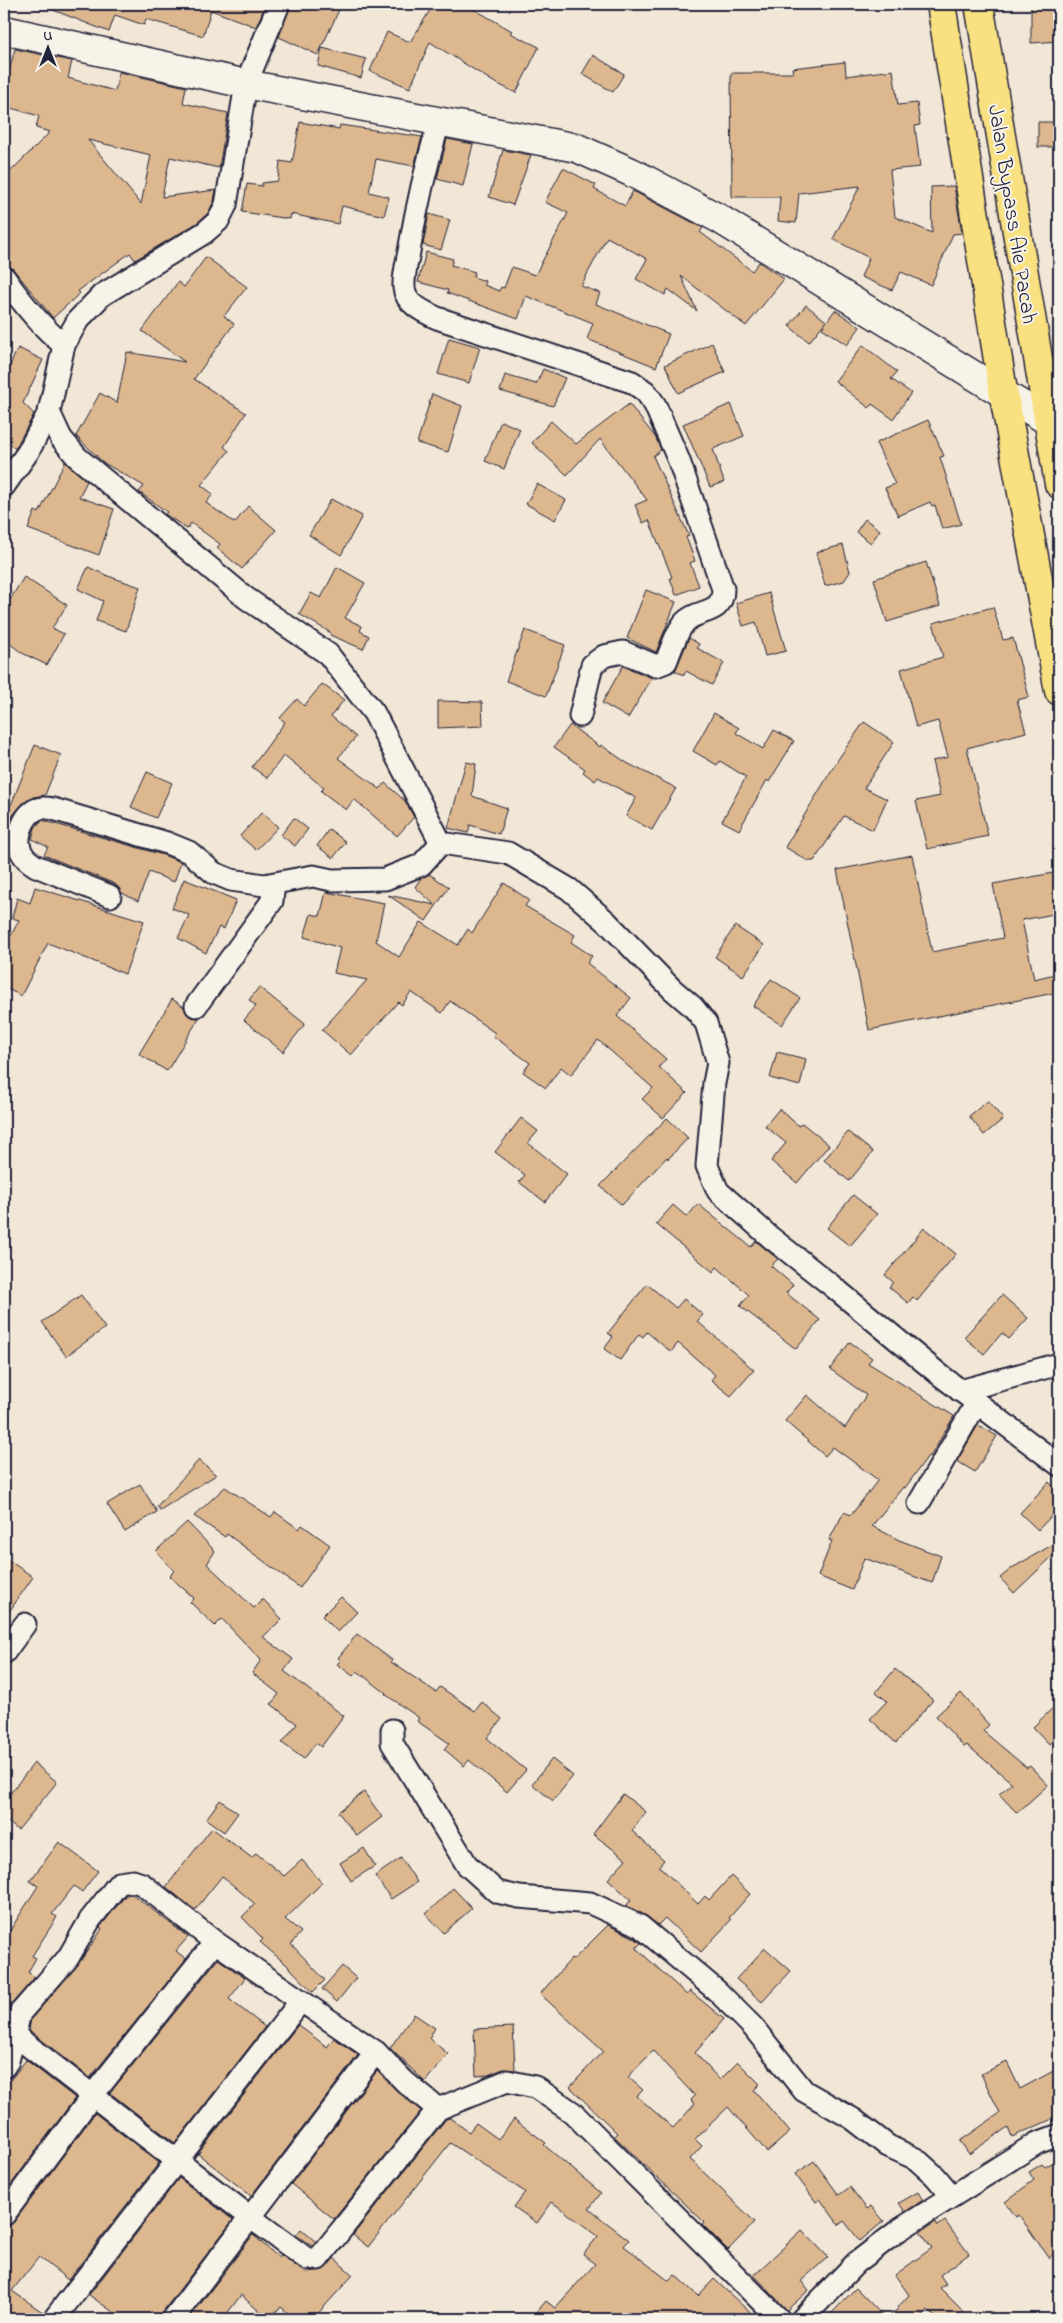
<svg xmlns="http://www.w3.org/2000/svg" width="1063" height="2323" font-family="'Indie Flower',sans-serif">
	<rect width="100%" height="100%" fill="#f2e7d6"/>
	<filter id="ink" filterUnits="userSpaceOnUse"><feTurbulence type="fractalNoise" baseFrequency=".02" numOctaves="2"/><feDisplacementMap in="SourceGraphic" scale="10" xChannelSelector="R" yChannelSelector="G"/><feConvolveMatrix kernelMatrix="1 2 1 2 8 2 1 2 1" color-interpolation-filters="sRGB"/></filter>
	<g filter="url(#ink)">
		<!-- building -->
		<g fill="#ddb88f" stroke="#22223b" fill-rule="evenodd">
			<path d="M38,4H266L256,27L211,10L203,36L146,19L144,25L115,15L109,32Z"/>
			<path d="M291,4H326L339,10L318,55L279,37Z"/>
			<path d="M434,4H465L512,31L510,33L539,47L516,93L492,81L430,42L410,88L370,71L387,32L410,42Z"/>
			<path d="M1031,6H1059V41L1031,43Z"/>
			<path d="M322,48L366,59L361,78L318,66Z"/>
			<path d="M15,49L72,61L68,78L115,91L119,72L186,87L183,103L228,113L219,168L170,157L162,197L216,190L214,201L208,213L197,223L135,260L130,253L78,291L80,293L53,318L14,270L4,263V178L50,132L36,128L39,116L4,106V70L9,71ZM88,140L151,155L141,204Z"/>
			<path d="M593,55L624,74L613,92L582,74Z"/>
			<path d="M845,62L846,76L893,70L898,105L917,103L920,125L915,126L920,167L890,170L895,217L932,233L931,187L954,186L962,233L953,234L931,285L901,272L892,290L861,277L869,258L833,239L860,186L799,193L796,223L778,221L780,197H732L731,73H793L792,68Z"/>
			<path d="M300,122L339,129L340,125L422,137L414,166L376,159L369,192L389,197L384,216L342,206L338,224L291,214L290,219L242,212L247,184L262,186V183L278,181L280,161L292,163Z"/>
			<rect x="1038" y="122" width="21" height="25"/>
			<path d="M447,139L473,144L463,186L437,179Z"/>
			<path d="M503,150L531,155L513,205L489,197Z"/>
			<path d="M563,168L596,185L594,189L625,206L633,191L703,228L700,232L752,271L759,262L784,279L746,326L681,276L697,311L668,289L665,295L636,279L647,259L607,237L581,286L600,293L596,304L669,334L656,367L587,339L593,323L526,296L518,319L447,293L448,290L418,282L426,252L453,259L451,265L475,272L473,277L485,281L484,285L499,291L501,287L504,288L512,267L535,275L568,213L545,202Z"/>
			<path d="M429,214L450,220L441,250L423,245Z"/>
			<path d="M206,257L247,287L224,316L234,324L194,379L246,413L224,447L229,451L201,485L213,494L206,503L235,523L248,506L276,530L242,569L217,548L220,544L191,523L187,529L165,514L167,512L139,492L144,486L104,463L76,436L100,393L117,403L127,352L185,362L142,331L178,282L184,287Z"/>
			<path d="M806,305L826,321L809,342L789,326Z"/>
			<path d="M835,310L860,327L847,345L822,328Z"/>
			<path d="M449,338L480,347L469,383L438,374Z"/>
			<path d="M712,343L725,372L678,393L665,365Z"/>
			<path d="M863,345L897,372L891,379L911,393L893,419L872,404L869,408L835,381Z"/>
			<path d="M18,348L43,360L23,403L34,414L15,449L4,437V378Z"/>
			<path d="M543,369L565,378L553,406L500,391L505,375L536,384Z"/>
			<path d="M432,394L462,406L448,452L417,443Z"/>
			<path d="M629,404L656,438L661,450L653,456L689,536L686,537L695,561L690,563L699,586L676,595L670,578L672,577L649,520L643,523L635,505L647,500L600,439L567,475L532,443L551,421L576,444Z"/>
			<path d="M731,404L744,436L713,449L724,482L710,487L683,424Z"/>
			<path d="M928,420L944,456L940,457L961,524L942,529L935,505L932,506L930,502L898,516L885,488L895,484L876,443Z"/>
			<path d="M501,421L520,429L504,469L485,461Z"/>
			<path d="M65,462L87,481L79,497L114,509L99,555L28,529L35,511L39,513Z"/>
			<path d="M537,484L566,500L555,520L526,504Z"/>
			<path d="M331,499L362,516L341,555L309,535Z"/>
			<path d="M865,519L880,530L871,543L856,532Z"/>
			<path d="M843,545L850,572L844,581L825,586L816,552Z"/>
			<path d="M926,562L940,606L887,622L874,579Z"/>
			<path d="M88,567L108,576L140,587L126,631L96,621L103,601L78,589Z"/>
			<path d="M337,567L365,583L345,618L362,626L360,631L369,636L363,649L330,635L331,633L299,614L311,593L321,598Z"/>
			<path d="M24,577L67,605L52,628L64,634L47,665L22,653L4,639V609Z"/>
			<path d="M646,590L676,602L656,652L627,638Z"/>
			<path d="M769,593L786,651L765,656L756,622L743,626L736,603Z"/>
			<path d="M993,607L1003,640L1013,638L1029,697L1017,700L1026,732L967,748L988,836L927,849L916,801L940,796L932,761L948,757L938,721L916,727L901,669L943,657L933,623Z"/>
			<path d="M525,630L565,645L546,696L506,681Z"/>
			<path d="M689,638L699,644L697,648L724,663L712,685L686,671L684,675L675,671Z"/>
			<path d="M623,666L652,678L628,718L602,703Z"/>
			<path d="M322,684L344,700L331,716L356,737L338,758L380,789L385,783L405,801L414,817L397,836L354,799L346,810L321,791L324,788L284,755L267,778L252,767L285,722L280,718L297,699L304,706Z"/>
			<path d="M438,701L482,702L483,726L438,728Z"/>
			<path d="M714,713L739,728L736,733L763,749L774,730L794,741L769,782L767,780L739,830L722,821L746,777L720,761L717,765L693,751Z"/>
			<path d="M864,722L894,742L864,788L887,799L873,830L844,816L814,861H808L785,847L839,758Z"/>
			<path d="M570,725L600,747L601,745L627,763L676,788L652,830L626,816L636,798L598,777L595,781L583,772L585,769L554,747Z"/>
			<path d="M35,745L61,755L45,795L33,797L23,803L13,815L8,829L4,827V802L11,805Z"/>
			<path d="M466,762L476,764L472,796L507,808L499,834L470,825L468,833L448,828Z"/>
			<path d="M147,772L172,783L156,818L131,807Z"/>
			<path d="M262,812L278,827L256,850L240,836Z"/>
			<path d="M294,818L308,829L295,846L281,835Z"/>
			<path d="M42,820L163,855L181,862L174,882L149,872L138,901L122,893L115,884L44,855L48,847L32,839L35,828Z"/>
			<path d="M329,829L346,842L333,858L317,846Z"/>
			<path d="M912,855L932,952L1003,938L993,884L1059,872V913L1022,920L1034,979L1059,973V992L869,1030L837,870Z"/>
			<path d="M429,874L449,887L426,921L388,895L435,905L415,887L421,878Z"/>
			<path d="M184,879L236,900L224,929L219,927L206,953L178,938L189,915L172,908Z"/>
			<path d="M504,883L529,900L525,906L575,935L571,942L592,956L587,963L631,998L617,1016L666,1059L659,1067L687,1093L663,1118L642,1099L653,1088L598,1040L571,1075L561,1067L546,1088L523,1072L530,1063L493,1036L495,1033L450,1001L442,1013L411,992L402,1005L398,1002L351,1055L322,1030L367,980L334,973L340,948L304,937L311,914L320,916L326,892L384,903L376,941L399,957L421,922L458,945L468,929L472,933Z"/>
			<path d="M35,887L144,921L125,974L48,943L21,996L4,987V949L19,920L12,918L17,898L30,903Z"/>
			<path d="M735,926L764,945L743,976L715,957Z"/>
			<path d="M771,979L800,998L782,1025L753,1006Z"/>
			<path d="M259,987L305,1024L283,1052L244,1020L256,1006L249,1000Z"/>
			<path d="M172,999L184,1007L189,1016L199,1018L167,1071L139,1054Z"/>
			<path d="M777,1052L806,1059L800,1086L770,1078Z"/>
			<path d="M988,1101L1003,1119L984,1135L969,1116Z"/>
			<path d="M779,1109L799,1126L802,1123L829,1145L797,1183L771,1161L786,1143L765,1126Z"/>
			<path d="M521,1118L538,1131L528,1143L567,1174L545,1202L519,1182L525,1175L495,1152Z"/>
			<path d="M667,1118L688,1138L668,1159L667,1157L622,1205L600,1186Z"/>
			<path d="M848,1132L873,1152L849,1181L824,1160Z"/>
			<path d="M853,1195L877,1214L850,1246L827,1228Z"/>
			<path d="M698,1204L751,1247L756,1241L778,1259L771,1266L793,1285L786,1293L820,1320L796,1349L740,1306L749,1295L717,1267L713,1272L656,1224L673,1205L687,1217Z"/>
			<path d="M924,1228L956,1254L917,1301L913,1297L908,1303L889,1287L893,1282L885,1275Z"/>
			<path d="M647,1284L676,1308L684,1299L703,1315L697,1321L754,1370L731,1396L711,1380L715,1375L678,1343L671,1352L647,1332L643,1337L639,1334L620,1360L604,1349L613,1337L608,1333Z"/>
			<path d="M81,1295L105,1328L66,1356L42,1322Z"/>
			<path d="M1002,1295L1028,1318L1009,1339L1002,1333L984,1354L964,1337Z"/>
			<path d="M850,1342L872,1358L868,1363L954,1416L930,1457L928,1456L905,1488L903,1487L872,1526L899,1540L941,1556L932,1583L864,1558L852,1590L818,1576L832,1541L829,1540L844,1512L851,1515L878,1480L833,1447L825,1456L785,1421L807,1395L845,1428L866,1395L830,1369Z"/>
			<path d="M978,1425L997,1436L975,1472L957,1461Z"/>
			<path d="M199,1460L216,1475L160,1510L157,1506Z"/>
			<path d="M1049,1482L1059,1493V1508L1038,1530L1020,1513Z"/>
			<path d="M140,1484L157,1512L125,1532L107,1504Z"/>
			<path d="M225,1487L271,1517L275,1512L299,1529L302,1525L330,1545L300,1588L227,1534L225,1537L194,1516Z"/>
			<path d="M187,1522L215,1551L207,1564L254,1608L263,1599L282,1619L263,1637L293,1659L284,1671L344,1716L321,1747L316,1743L304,1759L282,1743L297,1724L271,1704L279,1694L252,1673L261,1660L222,1619L215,1626L190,1602L194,1598L169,1576L174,1571L156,1551Z"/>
			<path d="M1059,1541V1550L1014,1593L1000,1578L1012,1568Z"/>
			<path d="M4,1557L33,1577L4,1619Z"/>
			<path d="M341,1597L357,1612L338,1632L322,1616Z"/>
			<path d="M357,1634L392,1660L391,1662L436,1692L440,1687L475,1711L482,1702L502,1719L487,1738L526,1770L507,1792L469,1760L464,1766L444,1749L449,1743L417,1721L419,1718L385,1694L386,1693L357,1671L353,1676L337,1664L341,1660L338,1658Z"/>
			<path d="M895,1669L933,1700L896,1743L870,1719L887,1701L876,1692Z"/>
			<path d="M961,1693L989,1725L983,1731L1027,1768L1030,1766L1048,1785L1017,1813L999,1794L1012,1783L967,1745L964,1747L936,1716Z"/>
			<path d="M1059,1702V1734L1049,1744L1033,1727Z"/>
			<path d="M552,1759L573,1776L553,1801L532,1784Z"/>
			<path d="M34,1763L57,1782L18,1830L4,1819V1801Z"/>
			<path d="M364,1792L382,1817L357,1836L338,1812Z"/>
			<path d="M623,1794L646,1812L632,1831L664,1860L659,1866L698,1904L705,1896L709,1900L731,1876L750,1894L729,1918L731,1920L701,1952L665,1918L658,1925L645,1915L626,1906L631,1900L608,1879L626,1859L593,1834Z"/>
			<path d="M220,1800L238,1813L224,1832L206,1819Z"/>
			<path d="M212,1828L252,1858L256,1853L284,1876L302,1860L322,1883L285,1919L301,1932L291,1944L325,1980L313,1992L287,1965L260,1942L263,1939L242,1917L255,1904L222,1876L195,1910L166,1887Z"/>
			<path d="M59,1842L98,1871L82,1892L74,1886L52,1914L57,1917L32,1956L36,1958L28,1972L35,1977L11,2005L7,2015L4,2012V1940L38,1886L30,1881Z"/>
			<path d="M364,1848L375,1866L351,1881L340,1863Z"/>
			<path d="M401,1858L417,1882L391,1899L375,1876Z"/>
			<path d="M453,1888L472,1908L444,1933L426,1914Z"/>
			<path d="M132,1894L188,1937L176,1951L186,1959L90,2078L29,2030L31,2019L77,1966L102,1929L100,1927L126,1895Z"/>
			<path d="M608,1925L633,1937L641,1943L636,1948L687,1995L690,1991L724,2019L695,2053L720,2080L738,2062L760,2084L754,2090L790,2132L767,2152L728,2107L695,2139L702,2146L690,2159L755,2222L728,2250L702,2224L704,2222L614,2136L617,2133L570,2087L603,2051L540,1994L571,1959L573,1960ZM653,2051L695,2096L691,2100L695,2104L673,2128L637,2096L643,2090L628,2077Z"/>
			<path d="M765,1948L791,1971L762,2002L736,1979Z"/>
			<path d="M218,1959L245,1978L229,1999L265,2027L175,2143L110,2093Z"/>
			<path d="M342,1966L356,1978L337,2002L322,1989Z"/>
			<path d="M414,2014L435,2028L429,2038L448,2054L425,2082L390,2048Z"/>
			<path d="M298,2025L327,2047L334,2038L358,2055L251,2196L198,2154Z"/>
			<path d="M513,2027L515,2070L503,2069L488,2075L476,2076L474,2029Z"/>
			<path d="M26,2060L75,2098L4,2194V2088Z"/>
			<path d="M1007,2062L1020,2089L1059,2068V2116L1012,2137L1008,2127L969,2154L960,2141L1000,2113L981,2074Z"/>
			<path d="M377,2071L421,2111L334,2219L291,2184Z"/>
			<path d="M95,2113L159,2163L68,2280L39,2257L12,2291L44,2313L42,2319H4V2227L14,2222Z"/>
			<path d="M450,2118L469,2132L476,2123L498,2139L514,2119L546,2143L544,2145L601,2193L589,2209L629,2240L624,2246L669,2281L675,2275L698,2296L714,2279L757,2319H531L546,2301L555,2308L595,2264L583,2255L598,2236L552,2202L537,2223L514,2207L525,2192L450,2143L368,2247L353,2235L446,2119Z"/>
			<path d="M1059,2159V2250L1049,2258L1019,2215L1016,2217L1005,2202L1034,2180L1029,2172L1042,2164L1045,2167Z"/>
			<path d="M814,2161L839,2195L850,2187L867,2209L871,2206L884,2221L860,2241L844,2221L839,2225L820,2199L816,2202L795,2174Z"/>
			<path d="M179,2178L233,2220L157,2319H123L89,2295Z"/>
			<path d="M918,2192L923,2200L905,2212L899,2203Z"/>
			<path d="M945,2221L969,2254L940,2275L946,2284L940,2288L963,2311L955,2319H937L928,2310L919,2319H886L899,2308L898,2307L909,2295L895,2275L932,2248L920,2232L936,2222L938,2226Z"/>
			<path d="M301,2229L316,2242L312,2246L296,2235Z"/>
			<path d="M802,2230L828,2257L801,2281L809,2290L787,2310L754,2275Z"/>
			<path d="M253,2235L279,2258L281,2255L300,2269L307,2272L323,2270L334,2258L353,2275L313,2319H295L281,2307L268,2319L241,2295L223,2319H189Z"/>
			<path d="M856,2288L886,2319H826Z"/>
		</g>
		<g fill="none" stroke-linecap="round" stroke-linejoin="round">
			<!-- minor casing -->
			<g stroke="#22223b" stroke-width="25">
				<g id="minor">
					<path d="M279,4L246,84L226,205L218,221L204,233L102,295L78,320L64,345L49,412L61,438L77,457L246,598L328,654L374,713L441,843L508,853L569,889L607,922L672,989L693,1007L706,1023L718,1063L714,1083L707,1166L718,1191L770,1237L831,1285L940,1375L1059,1465"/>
					<path d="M439,122C427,163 417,204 410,246C408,259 403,275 404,288C406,304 424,312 437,318L632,382L646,392L655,405L679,461L723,589C723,616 698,608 685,622C676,632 671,650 666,662L656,666L623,652L604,656L592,665L580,716"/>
					<path d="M4,277C22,303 40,326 64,345"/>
					<path d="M4,486L28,452L49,412"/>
					<path d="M110,896L36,866C31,863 25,859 22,853C14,840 23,815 37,809C42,807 48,808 53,809L167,843L189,852L214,873L231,880L264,885L313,876L332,880L385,879L421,865L441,843"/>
					<path d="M196,1006L272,901L274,884"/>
					<path d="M960,1391L1059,1364"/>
					<path d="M919,1503L976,1404"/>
					<path d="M4,1653L25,1624"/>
					<path d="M392,1730V1743L467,1865L497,1892L519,1897L590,1903L640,1926L717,1991L753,2027L804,2091L853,2119L888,2146L916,2159L935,2176L952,2196"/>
					<path d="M13,2034L250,2217L307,2259H318L438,2109"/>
					<path d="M4,2067L8,2061L20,2013L68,1958L90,1920L119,1883L133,1881L142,1884L215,1942L376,2052L405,2082L438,2109L507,2081L535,2087L572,2112L779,2319"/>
					<path d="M4,2215L92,2096L215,1942"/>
					<path d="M54,2319L300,2002"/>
					<path d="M173,2319L376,2052"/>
					<path d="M802,2319L856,2263L899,2230L1037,2143L1059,2135"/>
				</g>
			</g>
			<!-- secondary casing -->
			<g stroke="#22223b" stroke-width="31">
				<path id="secondary" d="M4,30L246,84L577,148L631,172L718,218L1048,421"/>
			</g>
			<!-- trunk casing -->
			<g stroke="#22223b" stroke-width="31">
				<g id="trunk">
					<path d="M941,4L1003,391L1059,691"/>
					<path d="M979,4L1059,484"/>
				</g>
			</g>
			<!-- minor -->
			<use href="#minor" stroke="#f7f3e8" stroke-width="21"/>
			<!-- secondary -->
			<use href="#secondary" stroke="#f7f3e8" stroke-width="28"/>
			<!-- trunk -->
			<use href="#trunk" stroke="#f9e181" stroke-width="28"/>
		</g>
	</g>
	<g text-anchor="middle" stroke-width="4" stroke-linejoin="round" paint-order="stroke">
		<!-- street labels -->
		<g font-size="22" fill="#22223b" stroke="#f7f3e8">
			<text transform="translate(1014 214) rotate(81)" y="8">Jalan Bypass Aie Pacah</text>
		</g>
	</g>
	<!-- margin -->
	<rect width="1063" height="2323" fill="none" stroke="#f7f3e8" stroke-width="20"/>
	<rect x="10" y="10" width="1043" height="2303" fill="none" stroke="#22223b" stroke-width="2" filter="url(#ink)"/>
	<!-- north arrow -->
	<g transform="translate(48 48)" stroke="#f7f3e8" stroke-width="4" paint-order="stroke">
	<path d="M0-4L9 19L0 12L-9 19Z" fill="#22223b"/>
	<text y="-8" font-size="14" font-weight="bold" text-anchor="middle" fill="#22223b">U</text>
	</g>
</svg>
